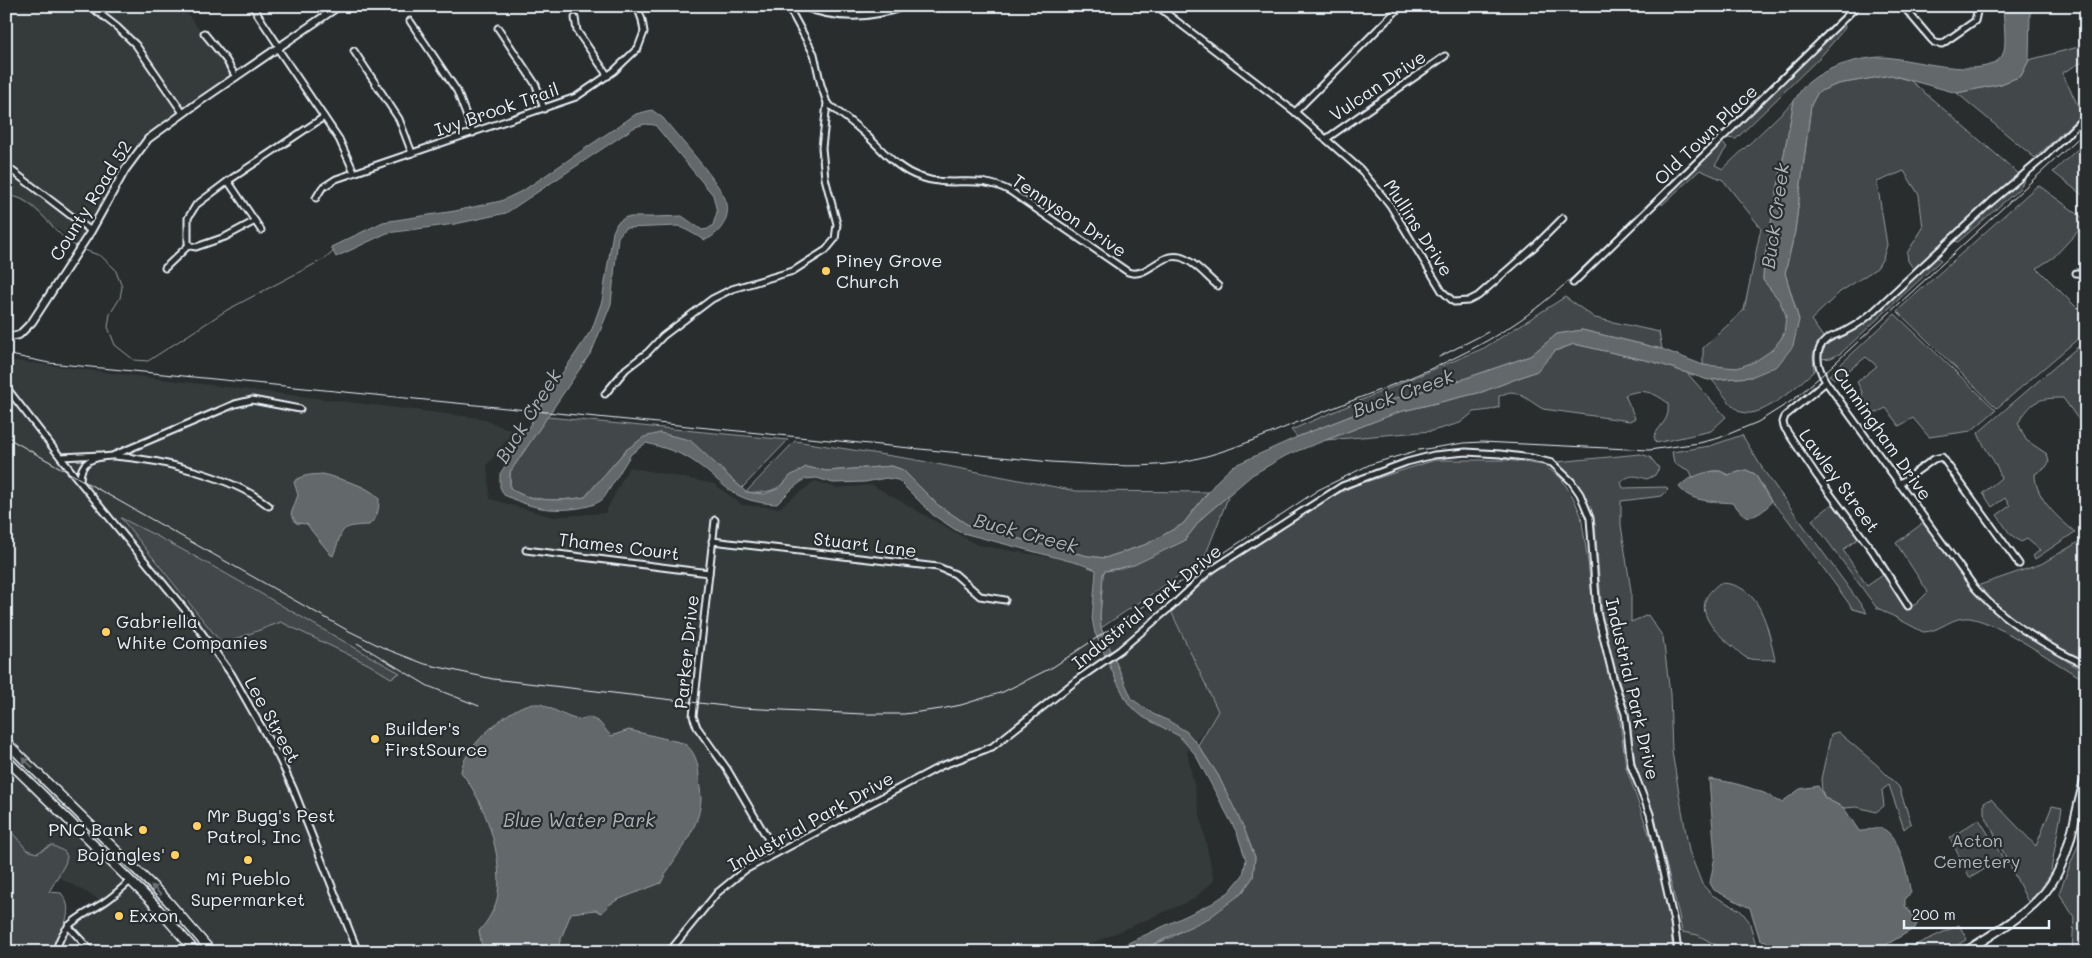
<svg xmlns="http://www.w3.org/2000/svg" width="2092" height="958" font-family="Mali,sans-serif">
	<rect width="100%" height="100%" fill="#2a2d2e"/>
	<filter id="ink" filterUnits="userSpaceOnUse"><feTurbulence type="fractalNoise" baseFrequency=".02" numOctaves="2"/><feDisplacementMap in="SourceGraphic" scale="10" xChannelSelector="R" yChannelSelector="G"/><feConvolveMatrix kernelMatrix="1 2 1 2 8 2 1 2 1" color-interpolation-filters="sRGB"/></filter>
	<g filter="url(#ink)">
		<!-- built -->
		<g fill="#363a3b">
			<path d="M6,6H182L233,76L134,146L77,244L19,198H6Z"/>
			<path d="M6,360L479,418L514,431L487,465L490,499L553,517L605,513L629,467L714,484L742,505L779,508L815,481L837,488L872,485L977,545L1095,565L1090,621L1101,642L1165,598L1218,712L1187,752L1214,881L1192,900L1072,952H54L57,939L65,927L78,914L100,900L44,869L6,837Z"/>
			<path d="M1682,932L1698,935L1723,949L1724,952H1673V944Z"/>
		</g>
		<!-- green -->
		<g fill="#424648" stroke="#959ca0">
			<path d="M1844,21L1845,28L1822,55L1736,139L1727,138Z"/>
			<path d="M2086,45V60L2062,73L2082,114L2035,158L1957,93L2001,84L2021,76L2029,60Z"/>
			<path d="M1891,75L1911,81L2019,174L1915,271L1908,261L1907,253L1923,228L1919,195L1904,171L1877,182L1887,245L1883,258L1877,268L1840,292L1811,320L1823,337L1813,355L1814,371C1800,383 1757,425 1738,410C1728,403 1720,389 1712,380L1751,377L1799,320L1785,273L1795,231L1811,105L1818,92L1838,84Z"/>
			<path d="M1794,101L1764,261L1763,280C1771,290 1784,302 1786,315C1790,342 1761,363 1738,368C1727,369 1714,366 1703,365V348L1744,310L1761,228L1723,180L1700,170L1662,205L1661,202L1720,142L1727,147L1715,165L1723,169Z"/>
			<path d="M2086,141V198L2053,172Z"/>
			<path d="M2022,177L2025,179L2019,189L1958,242L1954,241Z"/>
			<path d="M2038,185L2086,220V233L2080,229L2054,257L2037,268L2086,317V332L1997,408L1897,311Z"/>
			<path d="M1937,257L1941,260L1841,353L1831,358L1821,359L1823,349L1828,341L1869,320Z"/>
			<path d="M1565,297L1595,318L1659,332L1662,349L1582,330L1557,334L1530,356L1452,383L1399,397L1297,437L1291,430L1484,348Z"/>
			<path d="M1895,314L1996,410L1971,431L1929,437L1913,418L1899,426L1886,408L1865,418L1862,392L1857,382L1877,366L1866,357L1836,380L1829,375Z"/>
			<path d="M2086,340V430L2063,398C2036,398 2033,401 2018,423L2026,440L2047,454L2049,462L2046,467L2035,474C2035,498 2058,518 2075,532L2035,559L2033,556L2040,550L2027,539L2021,542L2010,534L1997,515L2010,506L2005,498L1992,507L1983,493L2001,478C1998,463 1984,450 1978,433Z"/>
			<path d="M1574,344L1654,362L1687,373L1726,417L1711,431L1656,443L1654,436C1662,422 1670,420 1668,403C1653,392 1643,388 1625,395L1635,418L1630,421L1543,409C1535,405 1520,392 1511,392C1508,392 1502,395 1499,396V407L1490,410L1474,412L1460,423L1432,431L1326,440L1399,412L1482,392L1537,371L1555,351Z"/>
			<path d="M547,417L788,440L742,488L722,471L660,433L626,450L585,497C563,501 529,503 510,488V472Z"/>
			<path d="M1742,435L1764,471L1867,613L1853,609L1786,517L1771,501L1755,474L1746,470L1728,475L1720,471H1713L1693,478L1690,471L1674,463L1672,452L1710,446Z"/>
			<path d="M795,441L911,459L1076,491L1208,492L1183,524L1147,544L1105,558L1088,556L971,527L938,505L903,470L892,466L827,471L806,467C780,483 780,495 746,492Z"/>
			<path d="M1640,454L1650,457L1659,468L1655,475L1647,479C1637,476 1629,473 1621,483L1623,488L1666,487L1668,490L1662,496L1621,501V525L1631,591V622L1648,615L1663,637L1670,694L1672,752L1689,851L1702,884L1712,895L1740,910L1749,921L1758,952H1724L1723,949L1698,935L1682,932L1679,915L1655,820L1635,764L1629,713L1617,675L1602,614L1595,525L1591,508L1580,489L1569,474L1557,462Z"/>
			<path d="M1435,460H1507L1544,465L1561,478L1573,497L1581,515L1588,562L1594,615L1619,714L1626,767L1666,884L1673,952H1137L1172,937L1242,893L1253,877L1255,857L1218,775L1198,745L1218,711L1171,611L1224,565L1325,500L1356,485Z"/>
			<path d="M1229,495L1204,559L1101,628L1100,617L1103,574L1105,571L1120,569L1184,541L1203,517Z"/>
			<path d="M1834,503L1860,537L1843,550L1867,586L1883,575L1907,608L1916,604L1928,592L1896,543L1923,523L1982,601L2022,632L2084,672V674L2080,677C2055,664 1988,614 1963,618C1948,620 1938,632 1923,632L1876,607L1812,520Z"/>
			<path d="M121,518C217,565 307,622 400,673L391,678L368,664L281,622L233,640L227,650Z"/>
			<path d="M2082,540L2086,547V660C2046,644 2004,620 1977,586L2041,564Z"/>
			<path d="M1720,583C1761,583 1768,628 1775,660C1767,659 1755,661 1747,658C1742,656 1736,649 1732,646C1710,628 1689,605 1720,583Z"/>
			<path d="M1838,732L1877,765L1899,787L1911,823L1904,829L1889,785L1882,790L1884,806L1876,812L1857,807L1844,808L1825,798L1822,791L1821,779L1831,734Z"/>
			<path d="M1991,799L2036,846L2052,806L2062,808L2050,876L2028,902L1984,813V802Z"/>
			<path d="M1979,819L2003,858L1970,878L1950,838Z"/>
			<path d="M6,825L27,850L37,853L52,845L65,852L67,857L65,864L49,892L61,893C78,913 58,931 54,952H6Z"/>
			<path d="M2086,825V952H2072L2074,917L2059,893Z"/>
			<path d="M1959,925L1967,939L1947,952H1900Z"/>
		</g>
		<!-- water -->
		<g fill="#63686b" stroke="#989fa3">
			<path d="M2003,6H2034L2030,14L2029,60L2021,76L2001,84L1957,93L1891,75L1838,84L1818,92L1811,105L1795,231L1785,273L1799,320L1793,346L1777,366L1751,377L1708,380L1654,362L1574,344L1555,351L1537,371L1482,392L1399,412L1287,455L1252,475L1203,517L1184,541L1134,565L1105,571L1103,574L1100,617L1101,628L1132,699L1153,714L1169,721L1187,732L1198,745L1218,775L1244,828L1255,857L1253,877L1242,893L1209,918L1137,952H1109L1211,904L1229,892L1243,875L1246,860L1237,833L1195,754L1179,736L1143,717L1129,705L1116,680L1095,633L1092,619L1096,570L1081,564L959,532L933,515L898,480L886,478L865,482L833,483L817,478L805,479L793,488L777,504C732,502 728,486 696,463C683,453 662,447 646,443L631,454L604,498C592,510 558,511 541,508C528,506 516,500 504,495L500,487V474L551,390L592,329L602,301L613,232L617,223L626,217H653L682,216L702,230L708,229L713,225L717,212L713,195L655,125L645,124L635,127L506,213L455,224L387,233L336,257L331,247L383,222L455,211L501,201L524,190L636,114L652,110L663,118C677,136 722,184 727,204C730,219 719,235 705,240L679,226L625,228L618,237L611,304L592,351L510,472V488C529,503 563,501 585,497L626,450L644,437L660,433L690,440L746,492L764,494L780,488L790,476L806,467L827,471L892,466L903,470L938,505L971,527L1088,556L1105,558L1147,544L1183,524L1217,481L1233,466L1297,437L1399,397L1452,383L1530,356L1557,334L1582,330L1662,349L1703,365L1737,368L1754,362L1772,350L1784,335L1786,315L1779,300L1763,280L1764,261L1794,101C1798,95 1802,87 1808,83C1826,67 1855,59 1879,57C1905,56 1984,83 2002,56C2008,46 2003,18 2003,6Z"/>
			<path d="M1746,470L1755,474L1771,501C1768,509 1752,521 1744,515C1739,512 1737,506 1732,503C1715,501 1691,503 1679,487C1686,478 1706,471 1717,471C1721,471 1724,473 1728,475Z"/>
			<path d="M323,474C342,480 365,484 379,498C379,510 378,517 369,525C337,526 344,529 333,556L331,555C323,544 314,535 307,524L296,523L291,514L298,495L294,482C302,474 313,475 323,474Z"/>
			<path d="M541,704L569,717L578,720L589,717L599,722L611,736L629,730L683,743C695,750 698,763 699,776C699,784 701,792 701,799C700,830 674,856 661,883L617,900L609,905L602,913L595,910L571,913L557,949L552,952H483L479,931C488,921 496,908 498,894C503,855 485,802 461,772C463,749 501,716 521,707C527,704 534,704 541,704Z"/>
			<path d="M1709,779C1728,781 1746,786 1764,793C1771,796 1775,801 1782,802L1800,789L1818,786L1825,798L1844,808L1859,831C1867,832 1874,826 1881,828C1900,834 1907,876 1911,893L1905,898V906L1918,922L1915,928L1874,952H1770V946L1766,941L1760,940L1750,908L1714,890L1710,883L1715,856Z"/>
		</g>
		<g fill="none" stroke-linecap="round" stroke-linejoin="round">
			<!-- stream -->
			<g stroke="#989fa3" stroke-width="1">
				<path d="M6,196C36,194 53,237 78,247"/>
				<path d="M82,249L101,256L115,269L122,287L120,298L110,314L108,327L115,345L134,360L148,361L227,310L326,258L334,251"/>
			</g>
			<!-- minor casing -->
			<g stroke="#e8f1f8" stroke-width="9">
				<g id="minor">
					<path d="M90,6L117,27L136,45L183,113"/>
					<path d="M252,6L280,48"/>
					<path d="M1157,6L1295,112L1361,170L1390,205L1442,291L1454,302L1468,301L1478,296L1535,246L1563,218"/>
					<path d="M1903,6L1931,39L1935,43L1942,44L1975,21L1977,12L1975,6"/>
					<path d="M575,18L577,31L608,76"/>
					<path d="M410,21L457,91L473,133"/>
					<path d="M498,28L536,85L544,109"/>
					<path d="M204,33L226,60L236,77"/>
					<path d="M278,49L339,139L354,172"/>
					<path d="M354,51L399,119L412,153"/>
					<path d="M828,104C840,113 852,122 864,133C882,149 896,169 920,177C953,189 976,173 1010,191L1128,272C1147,279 1160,252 1180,257C1194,261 1207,277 1218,286"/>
					<path d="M1295,112L1401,6"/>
					<path d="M2086,116L2042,159L1991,202L1873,312C1865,319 1857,325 1847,330C1841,334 1832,335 1826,340C1812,351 1819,370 1826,382L1975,588C2005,622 2045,646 2086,665"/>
					<path d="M1326,139L1445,56"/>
					<path d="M6,166L91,231"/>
					<path d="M228,181L261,230"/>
					<path d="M316,198L322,188L336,179L576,97L614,71L638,48L644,32L642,20L637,6"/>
					<path d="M255,221L225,237L196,247L191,246L188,243V218L196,205L228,181L324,117"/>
					<path d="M165,268L189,245"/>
					<path d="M2076,273L2086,274"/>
					<path d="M1573,283L1857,6"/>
					<path d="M1826,382L1785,416L1783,422L1784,427L1817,476L1872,550L1908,606"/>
					<path d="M6,387L75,476L186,611L232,675L279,758L293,788L358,952"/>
					<path d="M605,394L626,369L648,352L663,336L712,299L732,289L793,271L826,250L835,239L837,224L825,178L822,148L827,103L821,85L814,54L788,6"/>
					<path d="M114,456C159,459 234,477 269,506"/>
					<path d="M61,457L101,455"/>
					<path d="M80,481C80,460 93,457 112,456L235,404L252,400L300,409"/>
					<path d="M1899,484L1934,459L1942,457L2019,564"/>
					<path d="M715,520L693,716L697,727L727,769L776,853"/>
					<path d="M712,541L938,567L955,574L980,596L1005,600"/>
					<path d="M526,550L709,573"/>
					<path d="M68,926L92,952"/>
					<path d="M56,952C62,921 83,917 106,901C115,895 122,888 130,881"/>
					<path d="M669,952L717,893L745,870L941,766L992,747L1077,680L1120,650L1173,605L1208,572L1342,486L1407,462L1434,455L1466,452L1500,454L1532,458L1552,463L1571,481L1580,494L1590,518L1597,612L1614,681L1625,714L1631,765L1650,814L1674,922L1678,952"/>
				</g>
			</g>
			<!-- tertiary casing -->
			<g stroke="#e8f1f8" stroke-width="10">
				<g id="tertiary">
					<path d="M803,6C838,20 870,18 905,6"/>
					<path d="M6,338L19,335L32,322L91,231L125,170L148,139L199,102L339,6"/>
				</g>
			</g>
			<!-- secondary casing -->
			<g stroke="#e8f1f8" stroke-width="11">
				<path id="secondary" d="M1965,952C1992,934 2024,917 2045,892C2071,861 2074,814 2086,776"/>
			</g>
			<!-- primary casing -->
			<g stroke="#e8f1f8" stroke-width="11">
				<g id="primary">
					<path d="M6,742L167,900L212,952"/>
					<path d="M6,759L153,903L196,952"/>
				</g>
			</g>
			<!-- minor -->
			<use href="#minor" stroke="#2a2d2e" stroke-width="5"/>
			<!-- tertiary -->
			<use href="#tertiary" stroke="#2a2d2e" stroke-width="6"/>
			<!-- secondary -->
			<use href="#secondary" stroke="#2a2d2e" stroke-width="7"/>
			<!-- primary -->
			<use href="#primary" stroke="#2a2d2e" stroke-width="8"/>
			<!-- rail -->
			<g stroke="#e8f1f8" stroke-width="1">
				<path d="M6,354L49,363L143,372L1051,462C1093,464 1134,469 1175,463C1225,455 1272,432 1318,414C1383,388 1452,365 1511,326C1533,312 1553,295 1573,277L1851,6"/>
				<path d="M1439,357L1488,332"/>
				<path d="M6,437L347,630L386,649L425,664L493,679L742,708L863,714H904L941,709L961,705L1003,692L1053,667L1318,490L1371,464L1419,450L1464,443L1482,442L1649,450L1699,443L1719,438L1758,422L1793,400L1822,375L2086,131"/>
				<path d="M357,643L428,686L479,706"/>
			</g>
		</g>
		<!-- one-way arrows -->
		<defs><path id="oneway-solid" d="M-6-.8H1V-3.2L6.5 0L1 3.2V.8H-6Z" transform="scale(1.25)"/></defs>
		<g fill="#6c7275">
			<use href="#oneway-solid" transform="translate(28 763) rotate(-136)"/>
			<use href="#oneway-solid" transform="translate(156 890) rotate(-135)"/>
		</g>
	</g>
	<!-- markers -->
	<g fill="#ffd166" stroke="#2a2d2e" stroke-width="2">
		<circle cx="826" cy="271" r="5"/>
		<circle cx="106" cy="632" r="5"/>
		<circle cx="375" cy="739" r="5"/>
		<circle cx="197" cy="826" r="5"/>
		<circle cx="143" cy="830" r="5"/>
		<circle cx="175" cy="855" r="5"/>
		<circle cx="248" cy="860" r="5"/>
		<circle cx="119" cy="916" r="5"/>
	</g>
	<g text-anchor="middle" stroke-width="4.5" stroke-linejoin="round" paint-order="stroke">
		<!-- street labels -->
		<g font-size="18" fill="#e8f1f8" stroke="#2a2d2e">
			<text transform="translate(1378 86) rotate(-34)" y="6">Vulcan Drive</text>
			<text transform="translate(497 110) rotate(-19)" y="6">Ivy Brook Trail</text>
			<text transform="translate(1706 135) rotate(-44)" y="6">Old Town Place</text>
			<text transform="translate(91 201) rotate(-58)" y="6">County Road 52</text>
			<text transform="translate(1069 216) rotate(34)" y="6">Tennyson Drive</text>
			<text transform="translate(1418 228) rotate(57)" y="6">Mullins Drive</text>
			<text transform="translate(1882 434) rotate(55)" y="6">Cunningham Drive</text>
			<text transform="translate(1839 481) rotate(54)" y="6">Lawley Street</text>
			<text transform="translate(865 545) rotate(7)" y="6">Stuart Lane</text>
			<text transform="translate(619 547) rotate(7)" y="6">Thames Court</text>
			<text transform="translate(1147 607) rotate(-39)" y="6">Industrial Park Drive</text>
			<text transform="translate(687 652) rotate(-84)" y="6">Parker Drive</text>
			<text transform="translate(1632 689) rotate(77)" y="6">Industrial Park Drive</text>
			<text transform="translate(272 720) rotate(61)" y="6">Lee Street</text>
			<text transform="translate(811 822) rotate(-29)" y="6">Industrial Park Drive</text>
		</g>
		<!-- poi labels -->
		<g font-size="18" fill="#e8f1f8" stroke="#2a2d2e" text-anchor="start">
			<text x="836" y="267">Piney Grove<tspan x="836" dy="21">Church</tspan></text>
			<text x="116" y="628">Gabriella<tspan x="116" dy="21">White Companies</tspan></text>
			<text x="385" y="735">Builder's<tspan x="385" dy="21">FirstSource</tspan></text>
			<text x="207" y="822">Mr Bugg's Pest<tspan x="207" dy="21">Patrol, Inc</tspan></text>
			<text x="133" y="836" text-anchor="end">PNC Bank</text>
			<text x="165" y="861" text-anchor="end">Bojangles'</text>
			<text x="248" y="885" text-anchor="middle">Mi Pueblo<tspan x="248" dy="21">Supermarket</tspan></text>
			<text x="129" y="922">Exxon</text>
		</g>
		<!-- park labels -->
		<g font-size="18" fill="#aeb5ba" stroke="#2a2d2e">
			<text x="1977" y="847">Acton<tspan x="1977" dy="21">Cemetery</tspan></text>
		</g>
		<!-- water labels -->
		<g font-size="19" font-style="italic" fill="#acb3b9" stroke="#2a2d2e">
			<text transform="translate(1775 216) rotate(-82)" y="7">Buck Creek</text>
			<text transform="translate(1403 393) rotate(-20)" y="7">Buck Creek</text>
			<text transform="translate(528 416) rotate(-58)" y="7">Buck Creek</text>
			<text transform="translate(1026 533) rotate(15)" y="7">Buck Creek</text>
			<text x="579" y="827">Blue Water Park</text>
		</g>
	</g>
	<!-- margin -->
	<rect width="2092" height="958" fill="none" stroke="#2a2d2e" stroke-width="25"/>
	<rect x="12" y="12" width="2067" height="933" fill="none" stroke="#e8f1f8" stroke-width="2" filter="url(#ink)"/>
	<!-- scale -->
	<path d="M1904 920v8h145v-8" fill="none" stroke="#e8f1f8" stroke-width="2.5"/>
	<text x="1912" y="920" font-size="15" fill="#e8f1f8" stroke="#2a2d2e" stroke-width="4" paint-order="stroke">200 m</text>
</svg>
